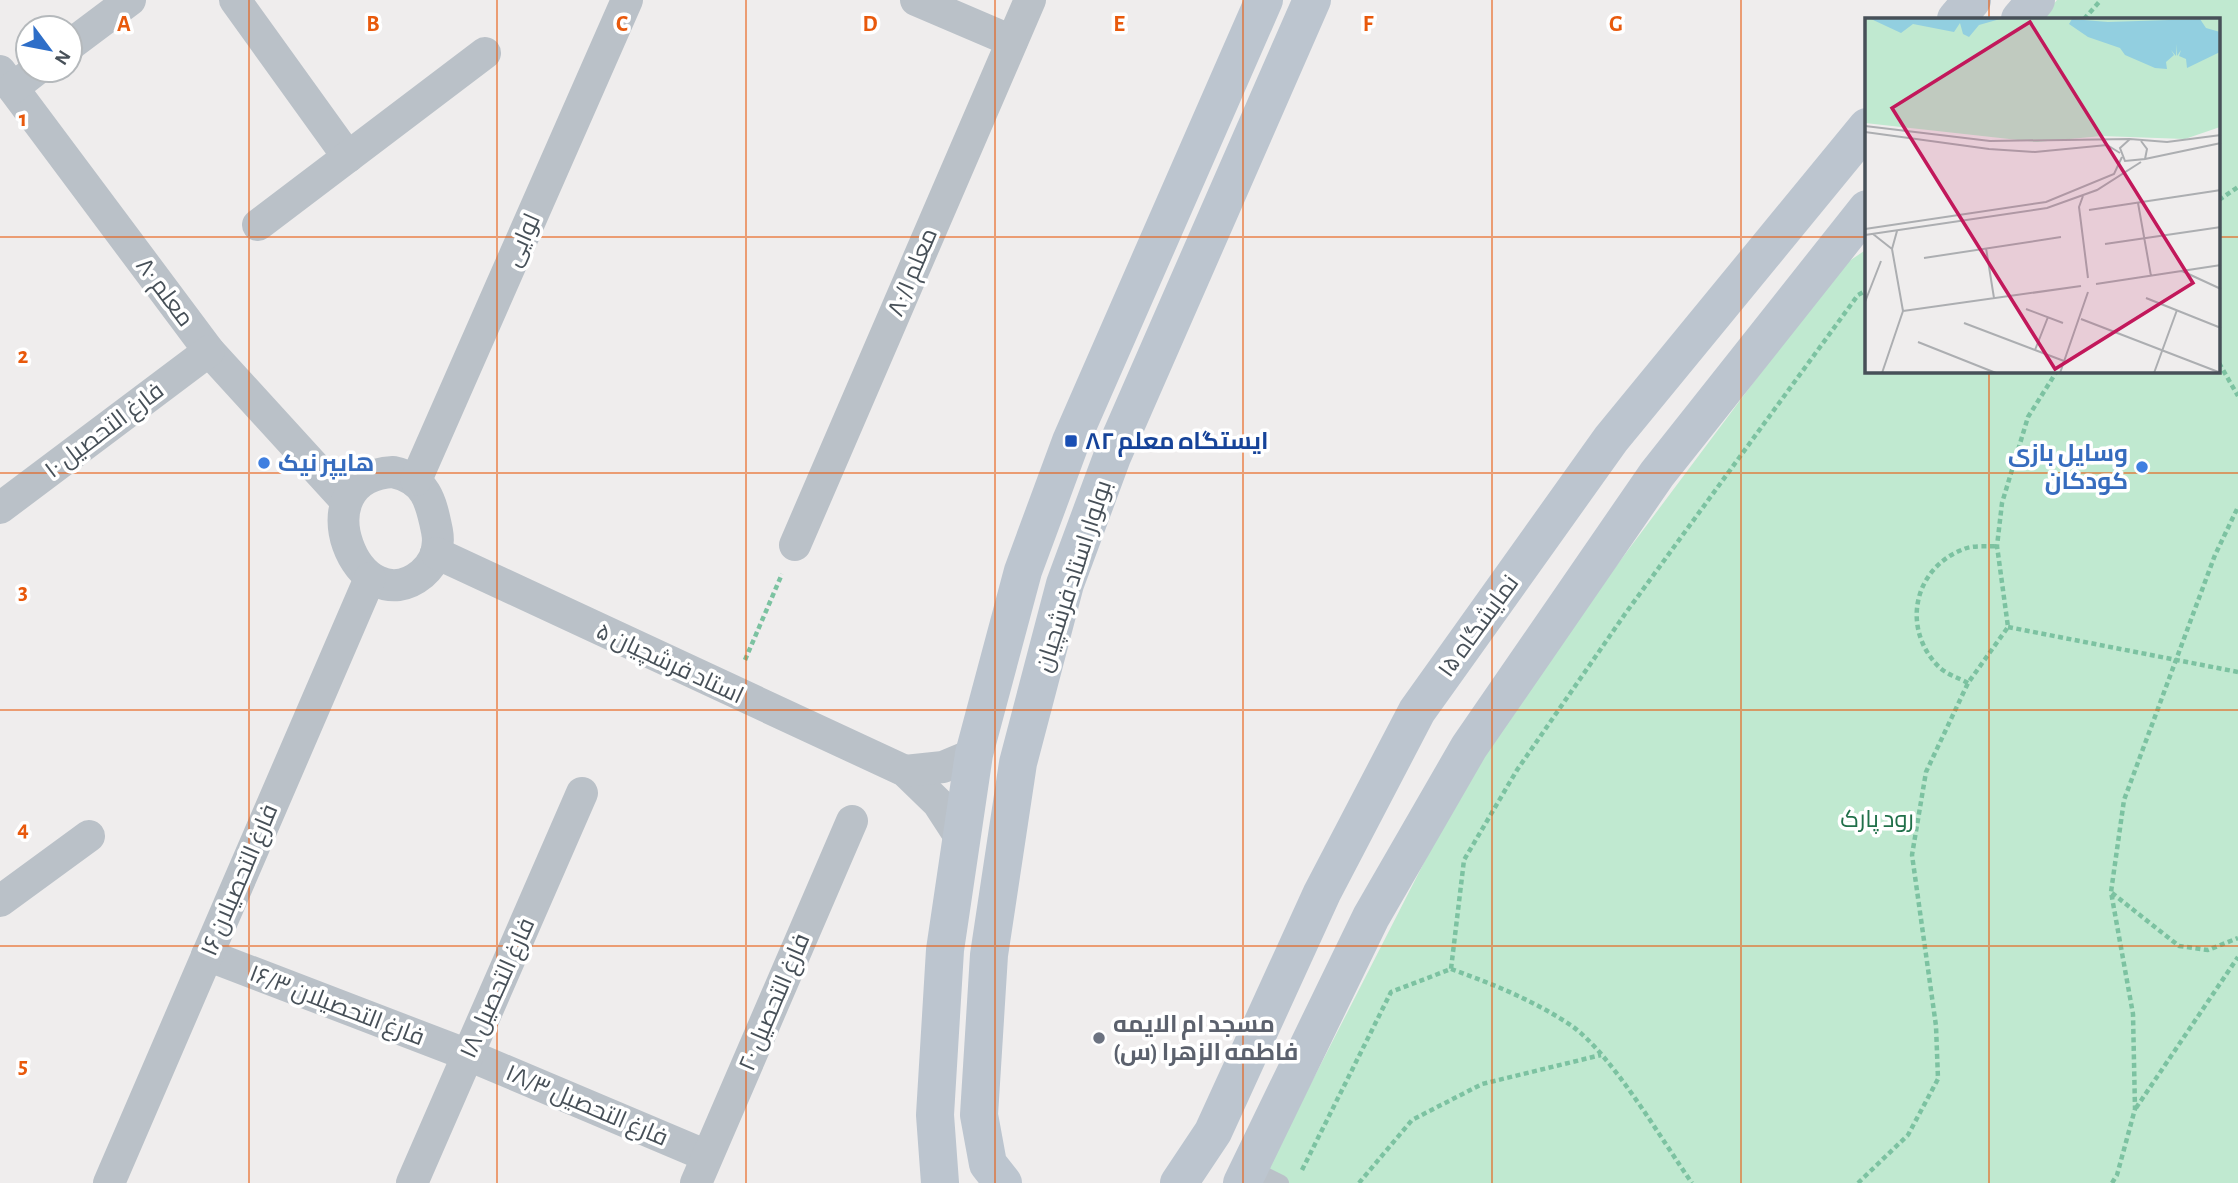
<svg xmlns="http://www.w3.org/2000/svg" width="2238" height="1183" font-family="'Alegreya Sans',Cairo,sans-serif">
	<rect width="100%" height="100%" fill="#efeded"/>
	<!-- green -->
	<path fill="#c0e9d0" d="M2057,0H2238V1183H1260L1475,763L1587,605L1839,268L1867,249V371H2219V19H2041Z"/>
	<g fill="none" stroke-linecap="round" stroke-linejoin="round">
		<!-- path -->
		<g stroke="#7cc2a1" stroke-width="4.5" stroke-dasharray="5 3.5" stroke-linecap="butt">
			<path d="M2084,19L2101,0"/>
			<path d="M2219,200L2238,187"/>
			<path d="M2219,363L2238,396"/>
			<path d="M2008,627L2238,672"/>
			<path d="M745,660L782,574"/>
			<path d="M1968,683C1959,678 1946,674 1939,667C1901,629 1913,568 1964,549C1973,545 1987,547 1997,546"/>
			<path d="M2112,893L2179,946L2208,950L2238,938"/>
			<path d="M1451,969C1493,984 1535,1001 1572,1026C1613,1056 1661,1139 1692,1183"/>
			<path d="M2136,1108L2238,957"/>
			<path d="M1302,1170L1391,992L1451,969L1464,860L1517,770L1625,614L1858,295L1867,290"/>
			<path d="M1359,1183L1412,1120L1482,1084L1601,1055"/>
			<path d="M1858,1183L1908,1135L1938,1079L1936,1026L1912,855L1926,772L1968,683L2008,627L1997,546L2002,503L2028,417L2057,371"/>
			<path d="M2112,1183L2117,1175L2135,1109L2133,1014L2111,892L2124,800L2215,555L2238,507"/>
		</g>
		<!-- lane -->
		<path stroke="#bac1c8" stroke-width="16" d="M1251,1168L1281,1183"/>
		<!-- street -->
		<g stroke="#bac1c8" stroke-width="32">
			<path d="M235,0L348,157"/>
			<path d="M916,0L1012,41"/>
			<path d="M70,45L130,0"/>
			<path d="M0,71L209,351L346,501"/>
			<path d="M13,88L36,70"/>
			<path d="M258,225L485,53"/>
			<path d="M393,472C426,479 431,501 437,531C440,547 435,563 422,574C358,627 298,477 393,472Z"/>
			<path d="M416,480L627,0"/>
			<path d="M0,508L209,351"/>
			<path d="M795,545L1030,0"/>
			<path d="M436,553L905,771L938,803L962,840"/>
			<path d="M905,771L943,767L974,754"/>
			<path d="M0,901L89,836"/>
			<path d="M207,955L468,1055L707,1156"/>
			<path d="M109,1183L370,578"/>
			<path d="M412,1183L582,793"/>
			<path d="M696,1183L852,821"/>
		</g>
		<!-- secondary -->
		<g stroke="#bcc5cf" stroke-width="38">
			<path d="M1956,19L1972,0"/>
			<path d="M2020,19L2036,0"/>
			<path d="M940,1183L935,1115L945,950L974,754L1023,571L1071,441L1264,0"/>
			<path d="M1003,1183L988,1164L979,1115L989,955L1018,763L1065,584L1112,457L1312,0"/>
			<path d="M1179,1183L1213,1132L1322,893L1417,711L1611,439L1867,127"/>
			<path d="M1242,1183L1371,917L1469,747L1657,474L1867,209"/>
		</g>
	</g>
	<!-- grid -->
	<path fill="none" stroke="#e8590c" stroke-width="2" stroke-opacity="0.55" d="M249,0V1183M497,0V1183M746,0V1183M995,0V1183M1243,0V1183M1492,0V1183M1741,0V1183M1989,0V19M0,237H1867M2219,237H2238M1989,371V1183M0,473H2238M0,710H2238M0,946H2238"/>
	<!-- markers -->
	<rect fill="#1a4fb4" stroke="#fff" stroke-width="2.5" x="1064" y="434" width="14" height="14" rx="3.5"/>
	<g fill="#3f7fe0" stroke="#fff" stroke-width="2.5">
		<circle cx="264" cy="463" r="7"/>
		<circle cx="2142" cy="467" r="7"/>
	</g>
	<circle fill="#6b7280" stroke="#fff" stroke-width="2.5" cx="1099" cy="1038" r="7"/>
	<g text-anchor="middle" stroke-width="7" stroke-linejoin="round" paint-order="stroke">
		<!-- street labels -->
		<g font-size="24" fill="#475058" stroke="#fff">
			<text transform="translate(522 240) rotate(-66)" y="8">لوایی</text>
			<text transform="translate(912 272) rotate(-67)" y="8">معلم ۸۰/۱</text>
			<text transform="translate(165 292) rotate(53)" y="8">معلم ۸۰</text>
			<text transform="translate(104 430) rotate(-37)" y="8">فارغ التحصیل ۱۰</text>
			<text transform="translate(1073 576) rotate(-72)" y="8">بولوار استاد فرشچیان</text>
			<text transform="translate(1478 626) rotate(-54)" y="8">نمایشگاه ۱۵</text>
			<text transform="translate(670 663) rotate(25)" y="8">استاد فرشچیان ۵</text>
			<text transform="translate(239 880) rotate(-67)" y="8">فارغ التحصیلان ۱۶</text>
			<text transform="translate(497 988) rotate(-66)" y="8">فارغ التحصیل ۱۸</text>
			<text transform="translate(774 1002) rotate(-67)" y="8">فارغ التحصیل ۲۰</text>
			<text transform="translate(337 1005) rotate(21)" y="8">فارغ التحصیلان ۱۶/۳</text>
			<text transform="translate(587 1105) rotate(23)" y="8">فارغ التحصیل ۱۸/۳</text>
		</g>
		<!-- transit labels -->
		<g font-size="24" font-weight="bold" fill="#164399" stroke="#fff" text-anchor="start">
			<text x="1085" y="449">ایستگاه معلم ۸۲</text>
		</g>
		<!-- shop labels -->
		<g font-size="24" font-weight="bold" fill="#366cbe" stroke="#fff" text-anchor="end">
			<text x="2128" y="461">وسایل بازی<tspan x="2128" dy="28">کودکان</tspan></text>
			<text x="278" y="471" text-anchor="start">هایپر نیک</text>
		</g>
		<!-- park labels -->
		<g font-size="24" fill="#21704a" stroke="#fff">
			<text x="1877" y="827">رود پارک</text>
		</g>
		<!-- worship labels -->
		<g font-size="24" font-weight="bold" fill="#5b616d" stroke="#fff" text-anchor="start">
			<text x="1113" y="1032">مسجد ام الایمه<tspan x="1113" dy="28">فاطمه الزهرا (س)</tspan></text>
		</g>
	</g>
	<!-- overview -->
	<g transform="translate(1865 18)">
		<rect width="355" height="355" fill="#efeded"/>
		<path d="M0,1H355V109L320,121L237,118L172,124L0,105Z" fill="#c0e9d0"/>
		<path d="M6,1H135L114,7L104,19L98,16L95,5L89,14L48,6L36,15ZM207,1L243,4L335,1L341,10L355,14V34L322,50L321,41L314,38L316,32L312,38L311,26V38L306,32L309,37L301,44L302,51L290,50L260,37L255,30L223,19L204,6Z" fill="#92cfe0"/>
		<path fill="none" stroke="#acaeb1" stroke-width="2" d="M0,108L125,123L265,121M0,114L124,131L170,134L242,127L255,135M276,123L282,131L280,141L260,143L255,130L265,121L302,124L356,117M280,141L356,125M218,178L214,189L223,260M273,185L286,258M224,192L356,172M0,211L181,184L249,156L257,139M8,216L27,231M0,217L182,190L232,172L276,144M240,226L356,209M121,230L129,280M59,240L196,219M317,253L356,271M231,266L356,247M281,280L356,310M0,284L16,243M161,291L198,305M38,293L216,268M216,301L356,355M99,305L199,343M53,324L131,355M170,332L183,299M17,355L38,293L27,231L32,213M195,355L223,274M289,355L312,292"/>
		<path fill="#c2185b" fill-opacity="0.15" stroke="#c2185b" stroke-width="3.5" d="M165,4L328,265L190,351L27,90Z"/>
		<rect width="355" height="355" fill="none" stroke="#475058" stroke-width="3.5"/>
	</g>
	<g font-size="23" text-anchor="middle" font-weight="bold" fill="#e8590c" stroke="#fff" stroke-width="7" stroke-linejoin="round" paint-order="stroke">
		<text x="124" y="31">A</text>
		<text x="373" y="31">B</text>
		<text x="622" y="31">C</text>
		<text x="870" y="31">D</text>
		<text x="1119" y="31">E</text>
		<text x="1368" y="31">F</text>
		<text x="1616" y="31">G</text>
		<text x="23" y="126">1</text>
		<text x="23" y="363">2</text>
		<text x="23" y="599">3</text>
		<text x="23" y="836">4</text>
		<text x="23" y="1073">5</text>
	</g>
	<!-- north arrow -->
	<g transform="translate(49 49) rotate(122)"><circle r="33" fill="#ffffff" stroke="#b5b9bc" stroke-width="2"/>
	<path d="M0-5L12 26L0 18L-12 26Z" fill="#2e6ec8"/>
	<text y="-10" font-size="19" font-weight="bold" text-anchor="middle" fill="#475058">N</text>
	</g>
</svg>
